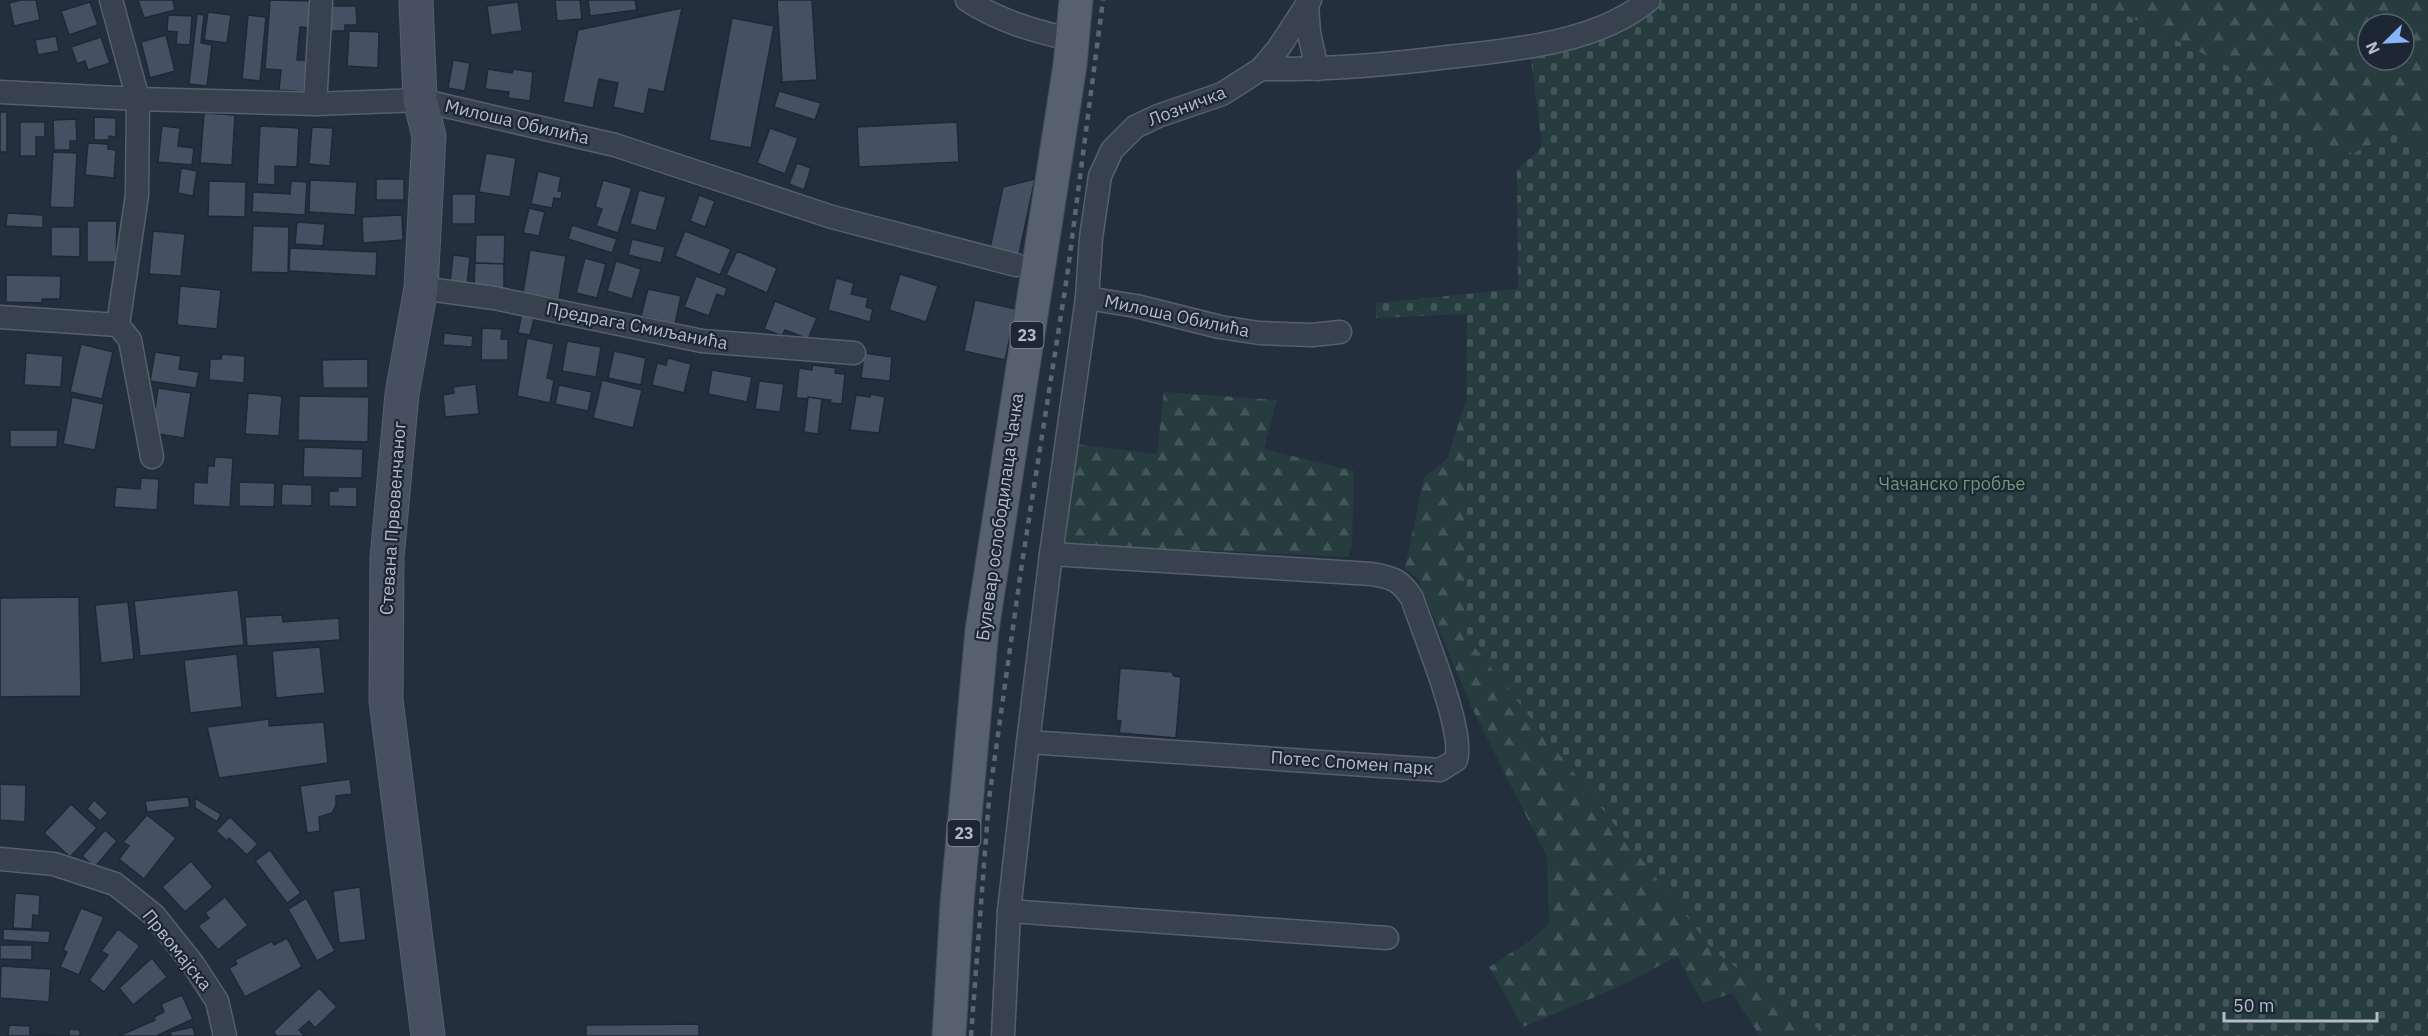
<svg xmlns="http://www.w3.org/2000/svg" width="2428" height="1036" font-family="'IBM Plex Sans',sans-serif">
	<defs>
		<pattern id="forest-firs" width="22" height="20" patternUnits="userSpaceOnUse" patternTransform="scale(1.5)"><rect width="22" height="20" fill="#263c3f"/><path d="M5 1l3.5 6h-7zM16 11l3.5 6h-7z" fill="#435659"/></pattern>
		<pattern id="cemetery-stones" width="16" height="16" patternUnits="userSpaceOnUse" patternTransform="scale(1.5)"><rect width="16" height="16" fill="#263c3f"/><path d="M2 7V4a2 2 0 0 1 4 0v3zM10 15v-3a2 2 0 0 1 4 0v3z" fill="#435659"/></pattern>
	</defs>
	<rect width="100%" height="100%" fill="#242f3e"/>
	<!-- forest -->
	<g fill="url(#forest-firs)" fill-rule="evenodd">
		<path d="M2096,0H2428V153L2397,132L2335,162L2229,67ZM2368,24H2404V60H2368Z"/>
		<path d="M1164,392L1277,400L1264,449L1354,471L1352,545L1348,557L1202,550L1065,548L1076,444L1157,454Z"/>
		<path d="M1466,401L1464,633L1713,950L1828,1036H1760L1732,993L1703,1003L1677,956L1623,985L1523,1027L1489,967L1531,940L1549,924L1547,857L1471,706L1418,579L1405,568L1424,477L1447,459Z"/>
	</g>
	<!-- cemetery -->
	<path fill="url(#cemetery-stones)" d="M1658,0H2096L2229,67L2335,162L2397,132L2428,153V1036H1828L1713,950L1464,633L1467,314L1376,318V303L1518,289L1517,170L1542,147L1530,51Z"/>
	<!-- building -->
	<g fill="#455162" stroke="#1f2835" stroke-width="1.5">
		<path d="M21,0H36L40,20L14,26L9,3Z"/>
		<path d="M138,0H173L175,10L144,18Z"/>
		<path d="M270,0L317,1L315,28L300,27L297,60H307L304,92L279,90L281,70L265,69Z"/>
		<path d="M555,0H580L582,19L557,21Z"/>
		<path d="M588,0H635L637,10L590,16Z"/>
		<path d="M777,0H812L817,80L782,82Z"/>
		<path d="M90,2L98,25L69,35L61,11Z"/>
		<path d="M518,2L522,31L491,35L487,6Z"/>
		<path d="M330,6H356L357,25H345V31H330Z"/>
		<path d="M682,8L664,92L649,89L644,114L613,107L618,83L599,79L593,108L563,102L578,30Z"/>
		<path d="M208,12L231,15L227,43L204,40Z"/>
		<path d="M197,14L204,15L201,43L212,45L207,86L189,84Z"/>
		<path d="M168,15L192,16L190,45L176,44L177,32L167,31Z"/>
		<path d="M248,15L266,17L260,81L242,79Z"/>
		<path d="M732,18L774,26L751,148L709,140Z"/>
		<path d="M349,31L379,32L378,68L347,66Z"/>
		<path d="M166,35L175,71L150,78L141,42Z"/>
		<path d="M56,36L59,51L38,55L35,40Z"/>
		<path d="M101,37L110,63L88,70L85,61L77,64L71,47Z"/>
		<path d="M453,60L470,63L465,91L448,88Z"/>
		<path d="M488,69L512,73L513,69L533,72L530,101L508,98L509,92L485,89Z"/>
		<path d="M779,91L821,103L815,120L774,107Z"/>
		<rect x="0" y="112" width="7" height="40"/>
		<path d="M204,113L235,115L232,165L200,163Z"/>
		<path d="M94,117L116,118V137L109,136V140H94Z"/>
		<path d="M76,119L77,141H70V150H54L53,120Z"/>
		<path d="M20,122H45V137H36V156H20Z"/>
		<path d="M957,122L959,162L859,167L857,127Z"/>
		<path d="M162,126L180,128L178,146L194,148L192,165L158,162Z"/>
		<path d="M260,126L299,128L297,167L275,166V185L257,184Z"/>
		<path d="M312,127L333,128L330,166L309,164Z"/>
		<path d="M770,128L798,138L785,174L757,163Z"/>
		<path d="M88,143L108,144V149L116,150L114,178L85,175Z"/>
		<path d="M53,152L77,153L74,208L50,207Z"/>
		<path d="M486,153L516,158L510,197L479,192Z"/>
		<path d="M797,163L811,168L804,190L789,184Z"/>
		<path d="M181,168L197,171L193,196L178,193Z"/>
		<path d="M538,171L561,177L558,191H562L561,199L554,198L552,208L531,204Z"/>
		<rect x="376" y="179" width="28" height="21"/>
		<path d="M1035,179L1019,254L990,248L1003,187Z"/>
		<path d="M310,180L357,182L355,215L309,212Z"/>
		<path d="M603,180L632,188L618,233L596,226L602,209L595,207Z"/>
		<path d="M209,181L246,182L245,217L208,216Z"/>
		<path d="M291,181L307,182L305,215L252,212L253,192L290,194Z"/>
		<path d="M639,190L666,197L656,231L630,224Z"/>
		<path d="M452,194H476L475,224H452Z"/>
		<path d="M699,195L715,201L705,227L690,221Z"/>
		<path d="M529,208L545,212L539,236L523,233Z"/>
		<path d="M7,213L43,215V228L6,226Z"/>
		<path d="M402,215L403,240L363,243L362,217Z"/>
		<path d="M87,221H117L116,262H87Z"/>
		<path d="M297,222L325,224L323,246L295,244Z"/>
		<path d="M572,225L617,239L612,253L568,239Z"/>
		<path d="M253,226L289,227L288,273L251,272Z"/>
		<path d="M51,227H80V257L51,256Z"/>
		<path d="M153,231L185,234L181,276L149,274Z"/>
		<path d="M685,231L731,249L720,275L675,256Z"/>
		<path d="M476,235H505L504,264L475,263Z"/>
		<path d="M632,239L665,247L661,263L628,255Z"/>
		<path d="M290,248L377,252L376,276L289,271Z"/>
		<path d="M530,250L566,256L559,299L523,293Z"/>
		<path d="M737,251L777,268L767,293L726,275Z"/>
		<path d="M453,255L470,257L467,285L450,284Z"/>
		<path d="M585,258L606,264L597,298L576,293Z"/>
		<path d="M616,261L641,269L632,299L607,291Z"/>
		<path d="M475,263L504,264V289L474,287Z"/>
		<path d="M900,274L938,286L926,322L889,310Z"/>
		<path d="M6,275L61,276L60,299H42V303L6,302Z"/>
		<path d="M696,276L727,288L724,297L717,294L709,316L684,307Z"/>
		<path d="M836,278L854,283L851,294L868,298L866,307L873,309L870,322L828,310Z"/>
		<path d="M180,286L221,290L217,329L177,325Z"/>
		<path d="M648,289L681,296L675,324L641,316Z"/>
		<path d="M975,300L1016,309L1005,360L964,351Z"/>
		<path d="M775,301L817,318L808,339L785,330L782,336L764,329Z"/>
		<path d="M522,312L535,315L530,335L518,333Z"/>
		<path d="M482,328L502,329L501,339H508V360H481Z"/>
		<path d="M444,333L473,336L472,347L443,345Z"/>
		<path d="M527,338L554,344L547,378L554,380L550,403L517,396Z"/>
		<path d="M567,341L601,347L596,377L562,371Z"/>
		<path d="M81,344L113,352L102,399L70,392Z"/>
		<path d="M614,351L646,358L641,385L608,378Z"/>
		<path d="M155,352L181,356L179,369L199,372L196,388L150,381Z"/>
		<path d="M26,353L63,356L61,387L24,385Z"/>
		<path d="M864,353L892,357L890,381L861,378Z"/>
		<path d="M222,354L245,356L244,383L209,380L210,359H221Z"/>
		<path d="M668,358L691,364L684,393L652,385L657,363L666,365Z"/>
		<path d="M368,359V388H323L322,360Z"/>
		<path d="M812,365L836,368L835,373L845,374L842,404L830,403L831,400L796,398L799,368L812,370Z"/>
		<path d="M712,370L752,377L747,402L708,394Z"/>
		<path d="M602,380L642,390L633,428L593,418Z"/>
		<path d="M759,381L784,384L780,412L755,409Z"/>
		<path d="M476,384L479,414L445,417L443,395L454,393L453,387Z"/>
		<path d="M559,385L592,392L588,411L555,404Z"/>
		<path d="M158,388L191,393L184,438L152,433Z"/>
		<path d="M248,393L282,396L279,436L245,434Z"/>
		<path d="M871,394L885,397L879,433L850,430L856,395L870,397Z"/>
		<path d="M299,396L369,397L368,442L298,440Z"/>
		<path d="M72,397L104,404L95,450L63,444Z"/>
		<path d="M808,397L822,399L818,434L804,432Z"/>
		<path d="M10,430H58L57,447H10Z"/>
		<path d="M304,447L363,449L362,478L303,477Z"/>
		<path d="M215,457L233,458L230,507L193,505L194,482L207,483L208,466H214Z"/>
		<path d="M141,478L159,479L157,510L114,507L116,487L140,489Z"/>
		<path d="M239,482L275,483L274,507L239,506Z"/>
		<path d="M282,484L312,485V506L281,505Z"/>
		<path d="M338,487H357V507L329,506V491H338Z"/>
		<path d="M238,590L244,645L140,656L134,601Z"/>
		<path d="M79,597L81,696L0,697V598Z"/>
		<path d="M128,602L134,659L101,663L95,605Z"/>
		<path d="M282,615L283,622L339,618L340,640L247,646L245,617Z"/>
		<path d="M320,647L325,693L276,698L272,651Z"/>
		<path d="M237,654L242,707L190,713L184,660Z"/>
		<path d="M1120,668L1172,672L1174,676L1181,677L1176,738L1119,733L1121,721L1116,720Z"/>
		<path d="M269,719V726L324,722L328,763L219,778L207,727Z"/>
		<path d="M350,779L352,794L336,796V805L332,813L319,817L320,831L307,833L300,786Z"/>
		<path d="M0,784L26,785L25,822L0,820Z"/>
		<path d="M188,797L190,807L147,812L145,801Z"/>
		<path d="M195,798L221,814L217,822L195,808Z"/>
		<path d="M94,800L108,813L100,821L87,809Z"/>
		<path d="M71,804L97,828L70,857L44,833Z"/>
		<path d="M147,815L176,838L144,879L119,859L129,846L123,842Z"/>
		<path d="M230,817L258,844L247,855L229,838L227,841L216,831Z"/>
		<path d="M105,830L117,841L95,867L82,856Z"/>
		<path d="M270,850L301,893L287,903L255,861Z"/>
		<path d="M191,861L213,887L185,912L162,887Z"/>
		<path d="M360,887L366,940L339,943L333,891Z"/>
		<path d="M15,893L40,895L39,916L33,915L32,929L13,928Z"/>
		<path d="M225,897L248,925L218,950L198,926L209,918L205,913Z"/>
		<path d="M306,898L335,951L317,961L288,909Z"/>
		<path d="M81,908L104,917L79,975L60,967L67,952L63,950Z"/>
		<path d="M3,929L50,931L49,943L3,940Z"/>
		<path d="M118,929L140,946L104,992L89,980L108,955L101,951Z"/>
		<path d="M287,938L302,967L245,997L229,968L237,964L235,960L272,941L274,945Z"/>
		<path d="M0,945H32V960L0,959Z"/>
		<path d="M152,958L167,977L133,1005L119,988Z"/>
		<path d="M1,966L51,969L49,1002L0,998Z"/>
		<path d="M319,988L337,1007L315,1028L309,1021L299,1030L305,1036H277L273,1032Z"/>
		<path d="M182,995L193,1019L156,1036H119L155,1020L154,1017L164,1012L161,1004Z"/>
		<path d="M699,1024V1036H586V1025Z"/>
		<path d="M9,1025L30,1026V1034L66,1036H8Z"/>
		<path d="M193,1027L195,1036H164L171,1034L170,1032Z"/>
		<path d="M69,1029L80,1030V1036H69Z"/>
	</g>
	<g fill="none" stroke-linecap="round" stroke-linejoin="round">
		<!-- street casing -->
		<g stroke="#565f6c" stroke-width="25">
			<g id="street">
				<path d="M111,0L138,99L137,195L118,325"/>
				<path d="M967,0C1001,22 1035,31 1073,40"/>
				<path d="M1307,5L1309,33L1317,69"/>
				<path d="M1261,69C1323,70 1386,65 1448,57C1513,50 1597,43 1649,0"/>
				<path d="M0,92L138,99L315,104L420,100L615,145L832,217L1016,265"/>
				<path d="M315,104L321,3"/>
				<path d="M421,288L494,298L702,341L854,353"/>
				<path d="M1087,298L1136,306L1220,327L1259,333L1312,335L1340,332"/>
				<path d="M0,317L118,325L130,340L152,457"/>
				<path d="M1028,742L1440,770L1456,760C1465,730 1423,632 1412,598C1400,580 1394,578 1372,574L1051,554"/>
				<path d="M0,859L54,864L115,884L154,915L193,964L217,1001L225,1036"/>
				<path d="M1009,911L1387,938"/>
				<path d="M1003,1036L1009,911L1028,742L1051,554L1087,298L1091,238L1100,176L1112,150L1135,127L1158,116L1222,94L1261,69L1278,49L1310,0"/>
			</g>
		</g>
		<!-- secondary casing -->
		<g stroke="#565f6c" stroke-width="35">
			<path id="secondary" d="M416,0L420,100L429,136L421,288L402,394L387,558L386,700L428,1036"/>
		</g>
		<!-- primary casing -->
		<g stroke="#414a57" stroke-width="35">
			<path id="primary" d="M949,1036L957,903L982,630L1070,65L1076,0"/>
		</g>
		<!-- street -->
		<use href="#street" stroke="#38414e" stroke-width="22"/>
		<!-- secondary -->
		<use href="#secondary" stroke="#465061" stroke-width="33"/>
		<!-- primary -->
		<use href="#primary" stroke="#56606e" stroke-width="33"/>
		<!-- rail -->
		<path stroke="#5a6575" stroke-width="4.5" stroke-dasharray="6 6" stroke-linecap="butt" d="M971,1036L989,799L1022,563L1067,277L1103,0"/>
	</g>
	<g text-anchor="middle" stroke-width="4.5" stroke-linejoin="round" paint-order="stroke">
		<!-- shield labels -->
		<g fill="#1d2633" stroke="#878f9c" stroke-width="1.5">
			<rect x="1010.5" y="322" width="33" height="26" rx="4.5"/>
			<rect x="947.5" y="820" width="33" height="26" rx="4.5"/>
		</g>
		<g font-size="16" font-weight="bold" fill="#b4bcc9">
			<text x="1027" y="341">23</text>
			<text x="964" y="839">23</text>
		</g>
		<!-- street labels -->
		<g font-size="18" fill="#b4bcc9" stroke="#1d2633">
			<text transform="translate(1187 106) rotate(-21)" y="6">Лозничка</text>
			<text transform="translate(517 122) rotate(13)" y="6">Милоша Обилића</text>
			<text transform="translate(1177 316) rotate(12)" y="6">Милоша Обилића</text>
			<text transform="translate(637 326) rotate(11)" y="6">Предрага Смиљанића</text>
			<text transform="translate(1000 517) rotate(-82)" y="6">Булевар ослободилаца Чачка</text>
			<text transform="translate(393 518) rotate(-86)" y="6">Стевана Првовенчаног</text>
			<text transform="translate(1352 763) rotate(4)" y="6">Потес Спомен парк</text>
			<text transform="translate(177 950) rotate(51)" y="6">Првомајска</text>
		</g>
		<!-- park labels -->
		<g font-size="18" fill="#6b9a76" stroke="#1d2633">
			<text x="1952" y="490">Чачанско гробље</text>
		</g>
	</g>
	<!-- north arrow -->
	<g transform="translate(2386 42) rotate(246)"><circle r="28" fill="#1d2633" stroke="#59626f" stroke-width="1.5"/>
	<path d="M0-4.5L10 22L0 15L-10 22Z" fill="#8ab4f8"/>
	<text y="-9" font-size="16" font-weight="bold" text-anchor="middle" fill="#b4bcc9">N</text>
	</g>
	<!-- scale -->
	<path d="M2224 1012v9h153v-9" fill="none" stroke="#b4bcc9" stroke-width="3"/>
	<text x="2233" y="1012" font-size="18" fill="#b4bcc9" stroke="#1d2633" stroke-width="4.5" paint-order="stroke">50 m</text>
</svg>
